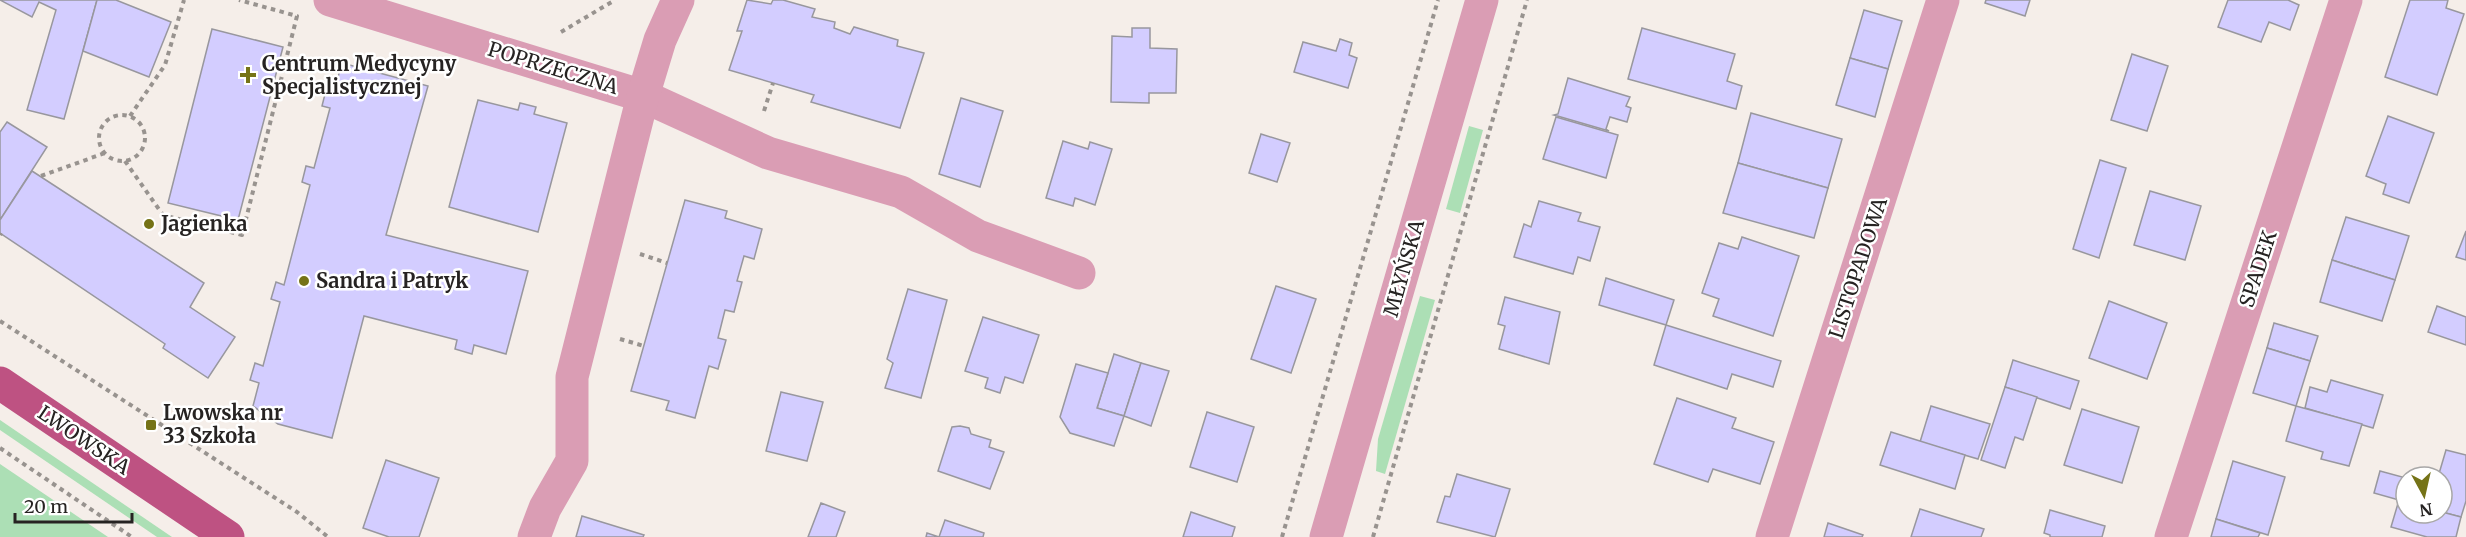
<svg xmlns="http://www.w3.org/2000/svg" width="2466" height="537" font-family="Merriweather,serif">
	<rect width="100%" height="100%" fill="#f5eee9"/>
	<!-- green -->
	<g fill="#acdfb5">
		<path d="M1469,126L1483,130L1460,213L1446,209Z"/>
		<path d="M1420,296L1435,300L1385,474L1376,471L1378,439Z"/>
		<path d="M0,420L172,537H157L0,430Z"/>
		<path d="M0,464L108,537H0Z"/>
	</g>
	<!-- building -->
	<g fill="#d3cdff" stroke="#98979e" stroke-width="1.5">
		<path d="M0,0H97L64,119L27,110L56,10L39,2L32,17Z"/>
		<path d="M97,0H116L171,22L149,77L83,51Z"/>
		<path d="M747,0L771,4L773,0H783L815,9L812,17L835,22L834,28L850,34L854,27L898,40L897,46L924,53L900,128L811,102L814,95L729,70L742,31H737Z"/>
		<path d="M1986,0H2030L2025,16L1985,3Z"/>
		<path d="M2228,0H2288L2299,5L2290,30L2269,22L2261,42L2218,27Z"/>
		<path d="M2410,0H2448L2446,8L2464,14L2437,95L2385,77Z"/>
		<path d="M1864,10L1902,21L1888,69L1850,58Z"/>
		<path d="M1132,28H1150V48L1177,49L1176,93H1149V103L1111,102L1112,36L1132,37Z"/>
		<path d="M1642,28L1735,54L1727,81L1742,86L1736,109L1628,79Z"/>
		<path d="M212,29L283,47L238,220L168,203Z"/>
		<path d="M1340,39L1352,43L1349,55L1357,58L1348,88L1294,72L1303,42L1336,51Z"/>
		<path d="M2132,54L2168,66L2147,131L2111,120Z"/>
		<path d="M1850,58L1888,69L1875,117L1836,105Z"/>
		<path d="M342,63L428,86L386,235L528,271L506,354L474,345L472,354L455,349L457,340L364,316L332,438L278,424L253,406L259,383L250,380L255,363L263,366L280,302L271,299L276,282L284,285L310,185L302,182L306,166L314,168L330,108L322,106L326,90L334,91Z"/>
		<path d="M1568,78L1630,97L1626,106L1631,108L1627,122L1610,117L1606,129L1609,131L1554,115L1558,114Z"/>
		<path d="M961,98L1003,111L980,187L939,174Z"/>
		<path d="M478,100L518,110L520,103L536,107L534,114L567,123L538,232L449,207Z"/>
		<path d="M1751,113L1842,139L1828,188L1738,163Z"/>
		<path d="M2388,116L2434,133L2409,203L2383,194L2386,184L2366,176Z"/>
		<path d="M1556,117L1618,135L1606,178L1543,159Z"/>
		<path d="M7,122L47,147L0,220V132Z"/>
		<path d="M1261,134L1290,143L1277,182L1249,173Z"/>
		<path d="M1063,141L1088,149L1090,142L1112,149L1095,205L1075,198L1073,206L1046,198Z"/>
		<path d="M2100,160L2126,168L2099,258L2073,249Z"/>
		<path d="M1738,163L1828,188L1814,238L1723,213Z"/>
		<path d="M32,171L204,283L190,307L235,337L208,378L163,348L165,344L0,233V220Z"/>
		<path d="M2150,191L2201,206L2185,260L2134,245Z"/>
		<path d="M685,200L727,211L725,218L762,229L754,259L744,256L737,281L742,282L734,312L725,310L718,338L726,340L718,369L709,366L695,418L666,410L669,401L631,391Z"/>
		<path d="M1539,201L1581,213L1578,221L1600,227L1590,261L1578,257L1573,274L1514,257L1524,224L1531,227Z"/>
		<path d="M2346,217L2409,236L2395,280L2332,260Z"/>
		<path d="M2466,231V260L2456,257Z"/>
		<path d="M1742,237L1799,256L1773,336L1713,316L1719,299L1702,293L1719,243L1738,249Z"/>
		<path d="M2332,260L2395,280L2382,321L2320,302Z"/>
		<path d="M1606,278L1674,300L1666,325L1599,305Z"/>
		<path d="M1276,286L1316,299L1291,373L1251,359Z"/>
		<path d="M908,289L947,300L921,398L885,388L893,363L887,359Z"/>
		<path d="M1505,297L1560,312L1549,364L1499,349L1505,326L1498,324Z"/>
		<path d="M2109,301L2167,323L2147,379L2089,358Z"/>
		<path d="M2437,306L2466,317V345L2428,332Z"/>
		<path d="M983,317L1039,335L1023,383L1005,377L1000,393L985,388L988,378L965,371Z"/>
		<path d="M2274,323L2318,336L2310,361L2267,348Z"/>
		<path d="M1666,325L1781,361L1773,387L1732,374L1727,389L1654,365Z"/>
		<path d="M2267,348L2310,361L2296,406L2253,393Z"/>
		<path d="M1114,354L1141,363L1124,416L1097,408Z"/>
		<path d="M2013,360L2079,381L2070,409L2005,387Z"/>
		<path d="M1141,363L1169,371L1151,426L1124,416Z"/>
		<path d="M1076,364L1108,373L1097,408L1124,416L1114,446L1070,433L1060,417Z"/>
		<path d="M2331,380L2383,395L2373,428L2305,408L2310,387L2327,392Z"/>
		<path d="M2005,387L2037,397L2023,440L2015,437L2005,468L1981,460Z"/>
		<path d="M781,392L823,402L807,461L766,451Z"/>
		<path d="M1677,398L1736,418L1732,428L1774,442L1760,484L1713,469L1708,482L1654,464Z"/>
		<path d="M1931,406L1990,424L1978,459L1920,442Z"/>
		<path d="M2296,406L2362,424L2349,466L2321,459L2323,452L2286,441Z"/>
		<path d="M2082,409L2139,427L2122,483L2064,465Z"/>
		<path d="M1207,412L1254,427L1237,482L1190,467Z"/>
		<path d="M960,426L969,428L971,434L991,440L989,447L1004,452L990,489L938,471L952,427Z"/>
		<path d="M1891,432L1965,455L1955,489L1880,465Z"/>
		<path d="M2446,450L2466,455V501L2461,517L2442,512V477H2438Z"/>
		<path d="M386,460L439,478L419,537H389L363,528Z"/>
		<path d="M2233,461L2285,477L2268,535L2216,519Z"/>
		<path d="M2380,471L2406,478V502L2374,493Z"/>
		<path d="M1457,474L1510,489L1495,537L1437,522L1445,496L1450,497Z"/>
		<path d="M2399,500L2406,502V513L2442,512L2461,517L2456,537H2427L2391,527Z"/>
		<path d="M821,503L845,512L836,537H808Z"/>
		<path d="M1920,509L1984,529L1981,537H1911Z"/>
		<path d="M2050,510L2105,526L2102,537H2050V535L2044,533Z"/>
		<path d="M1191,512L1235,527L1232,537H1183Z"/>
		<path d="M582,516L644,535L643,537H576Z"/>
		<path d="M2216,519L2260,533L2258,537H2211Z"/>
		<path d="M945,520L984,533L983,537H926L927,533L939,537Z"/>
		<path d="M1828,523L1863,535L1862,537H1824Z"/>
	</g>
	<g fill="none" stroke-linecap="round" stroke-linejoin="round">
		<!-- path -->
		<g stroke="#98938f" stroke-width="4" stroke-dasharray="4.5 4.5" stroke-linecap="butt">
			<path d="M561,32L615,0"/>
			<path d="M764,111L773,83"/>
			<circle cx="122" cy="138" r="23"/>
			<path d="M130,116L165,65L184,0"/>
			<path d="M125,161L163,215L242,235L297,16L239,0"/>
			<path d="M41,176L105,153"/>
			<path d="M0,235L1,233"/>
			<path d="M640,254L667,263"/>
			<path d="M0,321L297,512L328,537"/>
			<path d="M620,339L644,346"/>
			<path d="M0,448L132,537"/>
			<path d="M1282,537L1438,0"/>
			<path d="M1373,537L1527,0"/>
		</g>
		<!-- minor -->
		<g stroke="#da9db4" stroke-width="33">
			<path d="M330,0L643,96L768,153L901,192L978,236L1079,273"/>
			<path d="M534,537L545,508L572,461V377L643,96L660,40L678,0"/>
			<path d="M1326,537L1482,0"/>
			<path d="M1772,537L1943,0"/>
			<path d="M2171,537L2346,0"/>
		</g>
		<!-- major -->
		<path stroke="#be5282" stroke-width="33" d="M0,383L228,537"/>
	</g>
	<!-- markers -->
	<g fill="#757317" stroke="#fff" stroke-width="2">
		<path d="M245 66h6v6h6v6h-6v6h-6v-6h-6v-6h6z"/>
		<circle cx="149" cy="224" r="6"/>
		<circle cx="304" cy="281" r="6"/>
		<rect x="145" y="419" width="12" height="12" rx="3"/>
	</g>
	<g text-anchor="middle" stroke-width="5" stroke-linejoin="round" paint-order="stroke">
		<!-- poi labels -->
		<g font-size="20" font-weight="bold" fill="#262322" stroke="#fff" text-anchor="start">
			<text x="262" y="71">Centrum Medycyny<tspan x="262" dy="23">Specjalistycznej</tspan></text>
			<text x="161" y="231">Jagienka</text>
			<text x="316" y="288">Sandra i Patryk</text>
			<text x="163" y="420">Lwowska nr<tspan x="163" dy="23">33 Szkoła</tspan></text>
		</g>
		<!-- street labels -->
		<g font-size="20" fill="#262322" stroke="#fff">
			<text transform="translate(553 68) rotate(17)" y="7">POPRZECZNA</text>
			<text transform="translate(1404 268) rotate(-74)" y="7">MŁYŃSKA</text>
			<text transform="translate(1858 268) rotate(-72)" y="7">LISTOPADOWA</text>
			<text transform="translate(2258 269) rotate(-72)" y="7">SPADEK</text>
			<text transform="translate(84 440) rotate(34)" y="7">LWOWSKA</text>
		</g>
	</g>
	<!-- north arrow -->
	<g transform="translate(2424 495) rotate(172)"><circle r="28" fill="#ffffff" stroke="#a8a7a7" stroke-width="1.5"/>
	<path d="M0-4.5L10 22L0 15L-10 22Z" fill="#757317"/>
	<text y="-9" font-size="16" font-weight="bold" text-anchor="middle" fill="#262322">N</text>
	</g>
	<!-- scale -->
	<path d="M15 513v9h117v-9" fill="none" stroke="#262322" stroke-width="3"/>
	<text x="24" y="513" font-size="18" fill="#262322" stroke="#ffffff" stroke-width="4.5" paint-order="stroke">20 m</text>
</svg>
